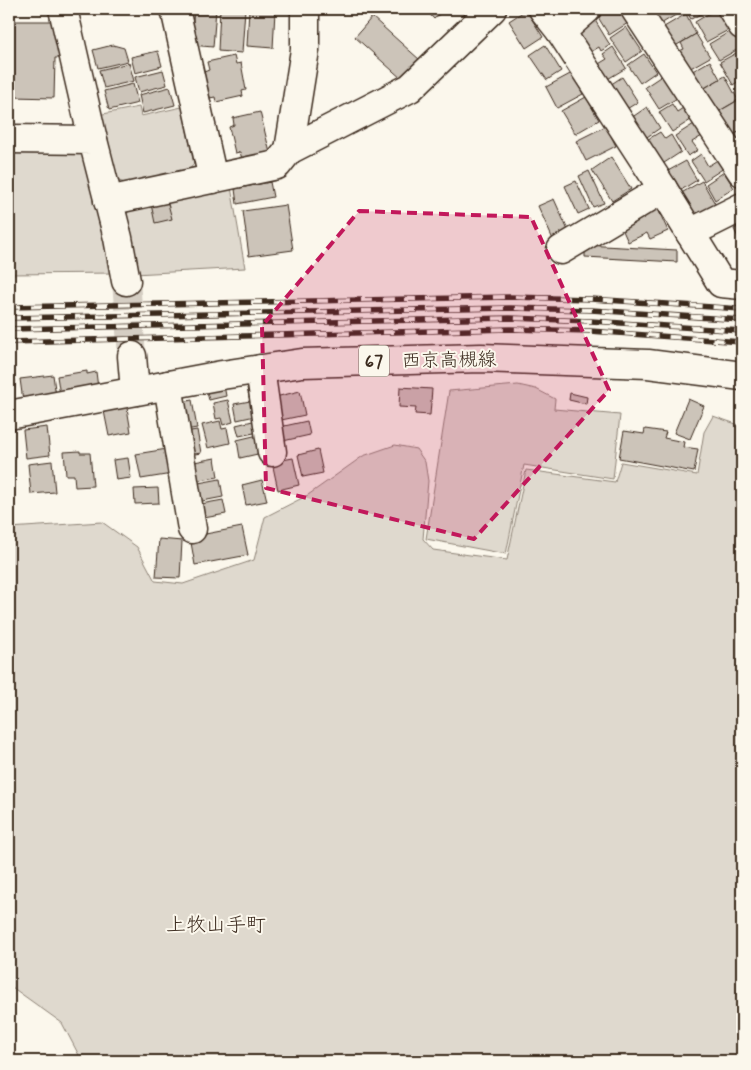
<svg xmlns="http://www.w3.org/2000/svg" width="751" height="1070" font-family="Mynerve,'Klee One',sans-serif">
	<rect width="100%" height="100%" fill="#fbf7ec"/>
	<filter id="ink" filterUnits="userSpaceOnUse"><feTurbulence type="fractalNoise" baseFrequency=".02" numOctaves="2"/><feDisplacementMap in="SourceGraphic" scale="10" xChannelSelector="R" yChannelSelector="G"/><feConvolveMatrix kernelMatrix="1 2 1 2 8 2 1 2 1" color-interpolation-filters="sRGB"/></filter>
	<g filter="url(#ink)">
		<!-- green -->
		<g fill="#dfd9ce" stroke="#8d8276">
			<path d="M139,107L141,116L182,107L194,164L187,172L131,185L113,179L98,115Z"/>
			<path d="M9,150H75L83,156L117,273L9,274Z"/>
			<path d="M231,187L245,268L134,274L126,215L132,206Z"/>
			<path d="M518,385L536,389L555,399L554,409L620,415L613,479L524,465L506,554L426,539L449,391Z"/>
			<path d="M713,416L742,426V1061H82L62,1023L9,985V528L102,522L137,547L155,581L183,584L254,560L265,517L308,495L363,456L395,445L416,449L425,462L428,481L423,539L433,550L507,560L526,470L615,482L621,462L697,475L704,432Z"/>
		</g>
		<!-- building -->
		<g fill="#ccc4b9" stroke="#3b2a1e">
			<path d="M194,9H216L213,47L191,45Z"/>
			<path d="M220,9H245L242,53L218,51Z"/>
			<path d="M249,9L275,11L273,48L247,46Z"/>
			<path d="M425,9H445L434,19Z"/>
			<path d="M604,9H619L628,23L609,35L596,14Z"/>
			<path d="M650,9H683L684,10L659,25Z"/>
			<path d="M685,9H711L691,19Z"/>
			<path d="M526,10L543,37L526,48L509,21Z"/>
			<path d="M715,10L719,16L726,12L734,27L706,42L695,22Z"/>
			<path d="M686,14L696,34L670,49L659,30Z"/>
			<path d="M372,17L420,60L403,80L355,37Z"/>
			<path d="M593,17L610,45L601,51L599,47L589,53L576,32Z"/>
			<path d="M9,21H61L60,58H55L54,98L13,97V58H9Z"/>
			<path d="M626,27L642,51L626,62L610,38Z"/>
			<path d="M736,28L742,39V47L719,60L709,44Z"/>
			<path d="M696,34L710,57L687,70L677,52L684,49L681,43Z"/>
			<path d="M113,45L124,48L128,61L98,68L93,50Z"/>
			<path d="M545,45L561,71L547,80L530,55Z"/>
			<path d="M613,47L626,68L606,80L597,65L607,59L603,54Z"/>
			<path d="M158,51L162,66L135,73L131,57Z"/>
			<path d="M738,52L740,56L742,55V79L733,85L720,62Z"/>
			<path d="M644,54L656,72L640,83L628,65Z"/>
			<path d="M234,56L236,64L241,63L246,90L242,91L243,96L216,102L215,97L210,98L204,72L209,70L207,62Z"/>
			<path d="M710,61L720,79L699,91L689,73Z"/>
			<path d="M129,63L134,81L104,88L99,70Z"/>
			<path d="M163,70L167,85L139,92L135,77Z"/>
			<path d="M572,73L583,94L557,108L546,87Z"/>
			<path d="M663,75L679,97L659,109L645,87Z"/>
			<path d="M725,76L738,100L716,113L703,89Z"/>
			<path d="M622,77L638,102L625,110L610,85Z"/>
			<path d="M133,84L138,103L109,110L104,91Z"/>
			<path d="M170,87L175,105L143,113L139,95Z"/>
			<path d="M586,97L599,120L575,134L561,111Z"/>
			<path d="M742,98V130L730,137L716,113Z"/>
			<path d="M672,104L677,112L686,106L694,118L672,132L659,112Z"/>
			<path d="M647,107L660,128L644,139L631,118Z"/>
			<path d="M260,112L270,153L242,159L240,152L235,153L229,127L234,125L233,118Z"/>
			<path d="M694,124L702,136L692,142L698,150L688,156L675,136Z"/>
			<path d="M606,126L616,146L586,161L576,141Z"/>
			<path d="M742,130V158L730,137Z"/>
			<path d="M660,132L665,139L671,135L681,152L661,165L645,141Z"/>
			<path d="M701,154L708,166L719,159L724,168L704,181L691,161Z"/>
			<path d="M611,157L631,189L612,201L592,170Z"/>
			<path d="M686,161L697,180L678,192L666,172Z"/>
			<path d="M589,171L604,203L593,207L579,176Z"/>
			<path d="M724,172L734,188L715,200L706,184Z"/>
			<path d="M576,181L589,209L578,214L565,186Z"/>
			<path d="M702,181L717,207L703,215L700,211L691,217L678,195Z"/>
			<path d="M270,182L273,197L237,204L235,189Z"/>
			<path d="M554,199L571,237L555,244L538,206Z"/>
			<path d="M167,200L172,219L155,223L151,204Z"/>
			<path d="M286,205L293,250L249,256L243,211Z"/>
			<path d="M657,207L668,231L650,239L647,233L628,242L620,224Z"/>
			<path d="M742,225V246L734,229Z"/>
			<path d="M585,245L677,250V262L585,257Z"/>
			<path d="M87,371V374L96,372L98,388L60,395L57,376Z"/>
			<path d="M53,375L56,396L23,401L20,379Z"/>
			<path d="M9,380H15L14,401H9Z"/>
			<path d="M224,385L226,396L209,400L206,389Z"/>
			<path d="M257,385L264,414L237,420L234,404L250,401L247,388Z"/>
			<path d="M400,387L432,389L430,415L415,414L416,408L399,407Z"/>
			<path d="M300,391L305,415L272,422L267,399Z"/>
			<path d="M570,393L587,397L586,404L569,400Z"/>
			<path d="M688,399L704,406L690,439L674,433Z"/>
			<path d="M192,400L197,428L179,431L173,404Z"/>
			<path d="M228,400L233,422L223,425L221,418L216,419L213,403Z"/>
			<path d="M126,402L131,432L109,436L103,406Z"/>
			<path d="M261,419L264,431L239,436L236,425Z"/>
			<path d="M220,421L222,429L227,428L230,443L208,448L202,425Z"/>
			<path d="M307,421L310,435L274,443L271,429Z"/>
			<path d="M47,427L50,455L26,458L23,430Z"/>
			<path d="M645,429L666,432L664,438L684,442L683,447L698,449L694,472L619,458L624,431L644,434Z"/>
			<path d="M197,430L201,453L183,456L179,433Z"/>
			<path d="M258,435L262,453L240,458L237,440Z"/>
			<path d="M167,449L172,474L141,479L136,454Z"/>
			<path d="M318,450L323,473L303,477L298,455Z"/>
			<path d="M80,451V453H90L93,486L75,487L74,475H66L64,452Z"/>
			<path d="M128,458L131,478L116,480L113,460Z"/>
			<path d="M215,458L218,477L188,482L184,464Z"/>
			<path d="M293,458L299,485L278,490L272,462Z"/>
			<path d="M52,461L55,492L31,494L28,464Z"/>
			<path d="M220,479L223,497L192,503L188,485Z"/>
			<path d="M262,480L267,501L246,505L242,485Z"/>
			<path d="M158,488L159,503L135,504L134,489Z"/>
			<path d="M223,500L226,514L193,520L190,506Z"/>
			<path d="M242,527L248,555L195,565L190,537Z"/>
			<path d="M159,539L182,541L180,578L156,577Z"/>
		</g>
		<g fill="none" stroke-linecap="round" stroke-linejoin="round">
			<!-- minor-tunnel -->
			<path stroke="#d5cec3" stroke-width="28" stroke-dasharray="28 14" stroke-linecap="butt" d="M126,281L132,356"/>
			<!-- minor casing -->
			<g stroke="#3b2a1e" stroke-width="31">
				<g id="minor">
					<path d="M63,9L93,140"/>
					<path d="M175,9L213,179"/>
					<path d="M543,9L561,32"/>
					<path d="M587,9L561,32L663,189L721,283L742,285"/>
					<path d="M635,9L742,172"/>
					<path d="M732,9L742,25"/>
					<path d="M9,139L93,140L118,238L126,281"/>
					<path d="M289,150L305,50V9"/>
					<path d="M108,201L277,165L289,150L410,88L492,9"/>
					<path d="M690,233L742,207"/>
					<path d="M561,250L663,189"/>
					<path d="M132,356L135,391"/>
					<path d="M260,369L272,452"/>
					<path d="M168,385L192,529"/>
				</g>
			</g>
			<!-- major casing -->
			<g stroke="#3b2a1e" stroke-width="31">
				<path id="major" d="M9,415L222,375L302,363L481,358L648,364L742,376"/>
			</g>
			<!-- minor -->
			<use href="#minor" stroke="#fbf7ec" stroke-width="28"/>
			<!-- major -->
			<use href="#major" stroke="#fbf7ec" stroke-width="28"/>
			<!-- rail casing -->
			<g stroke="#3b2a1e" stroke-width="5.5">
				<g id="rail">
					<path d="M9,307L510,297L591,299L742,309"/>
					<path d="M9,318L510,308L591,310L742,320"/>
					<path d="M9,329L510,318L591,321L742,331"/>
					<path d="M9,342L510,329L590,331L742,342"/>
				</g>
			</g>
			<!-- rail -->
			<use href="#rail" stroke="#fbf7ec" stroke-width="4" stroke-dasharray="11" stroke-linecap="butt"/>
		</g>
	</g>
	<!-- marked area -->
	<path fill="#c2185b" fill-opacity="0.2" stroke="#c2185b" stroke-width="4" stroke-dasharray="10 6" stroke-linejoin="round" d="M359,211L531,217L609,390L474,539L266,488L262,326Z"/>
	<g text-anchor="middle" stroke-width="4" stroke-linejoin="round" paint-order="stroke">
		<!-- shield labels -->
		<rect fill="#fbf7ec" stroke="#75685c" stroke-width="1" x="359" y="345.5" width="30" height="31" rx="4"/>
		<g font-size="18" font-weight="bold" fill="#3b2a1e">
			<text x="374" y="367">67</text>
		</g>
		<!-- street labels -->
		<g font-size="19" fill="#3b2a1e" stroke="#fbf7ec">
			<text transform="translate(449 359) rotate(-1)" y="7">西京高槻線</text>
		</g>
		<!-- neighbourhood labels -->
		<g font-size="20" fill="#3b2a1e" stroke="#fbf7ec">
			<text x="216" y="931">上牧山手町</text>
		</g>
	</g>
	<!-- margin -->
	<rect width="751" height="1070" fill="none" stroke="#fbf7ec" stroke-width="30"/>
	<rect x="15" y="15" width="721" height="1040" fill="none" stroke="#3b2a1e" stroke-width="2" filter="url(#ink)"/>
</svg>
